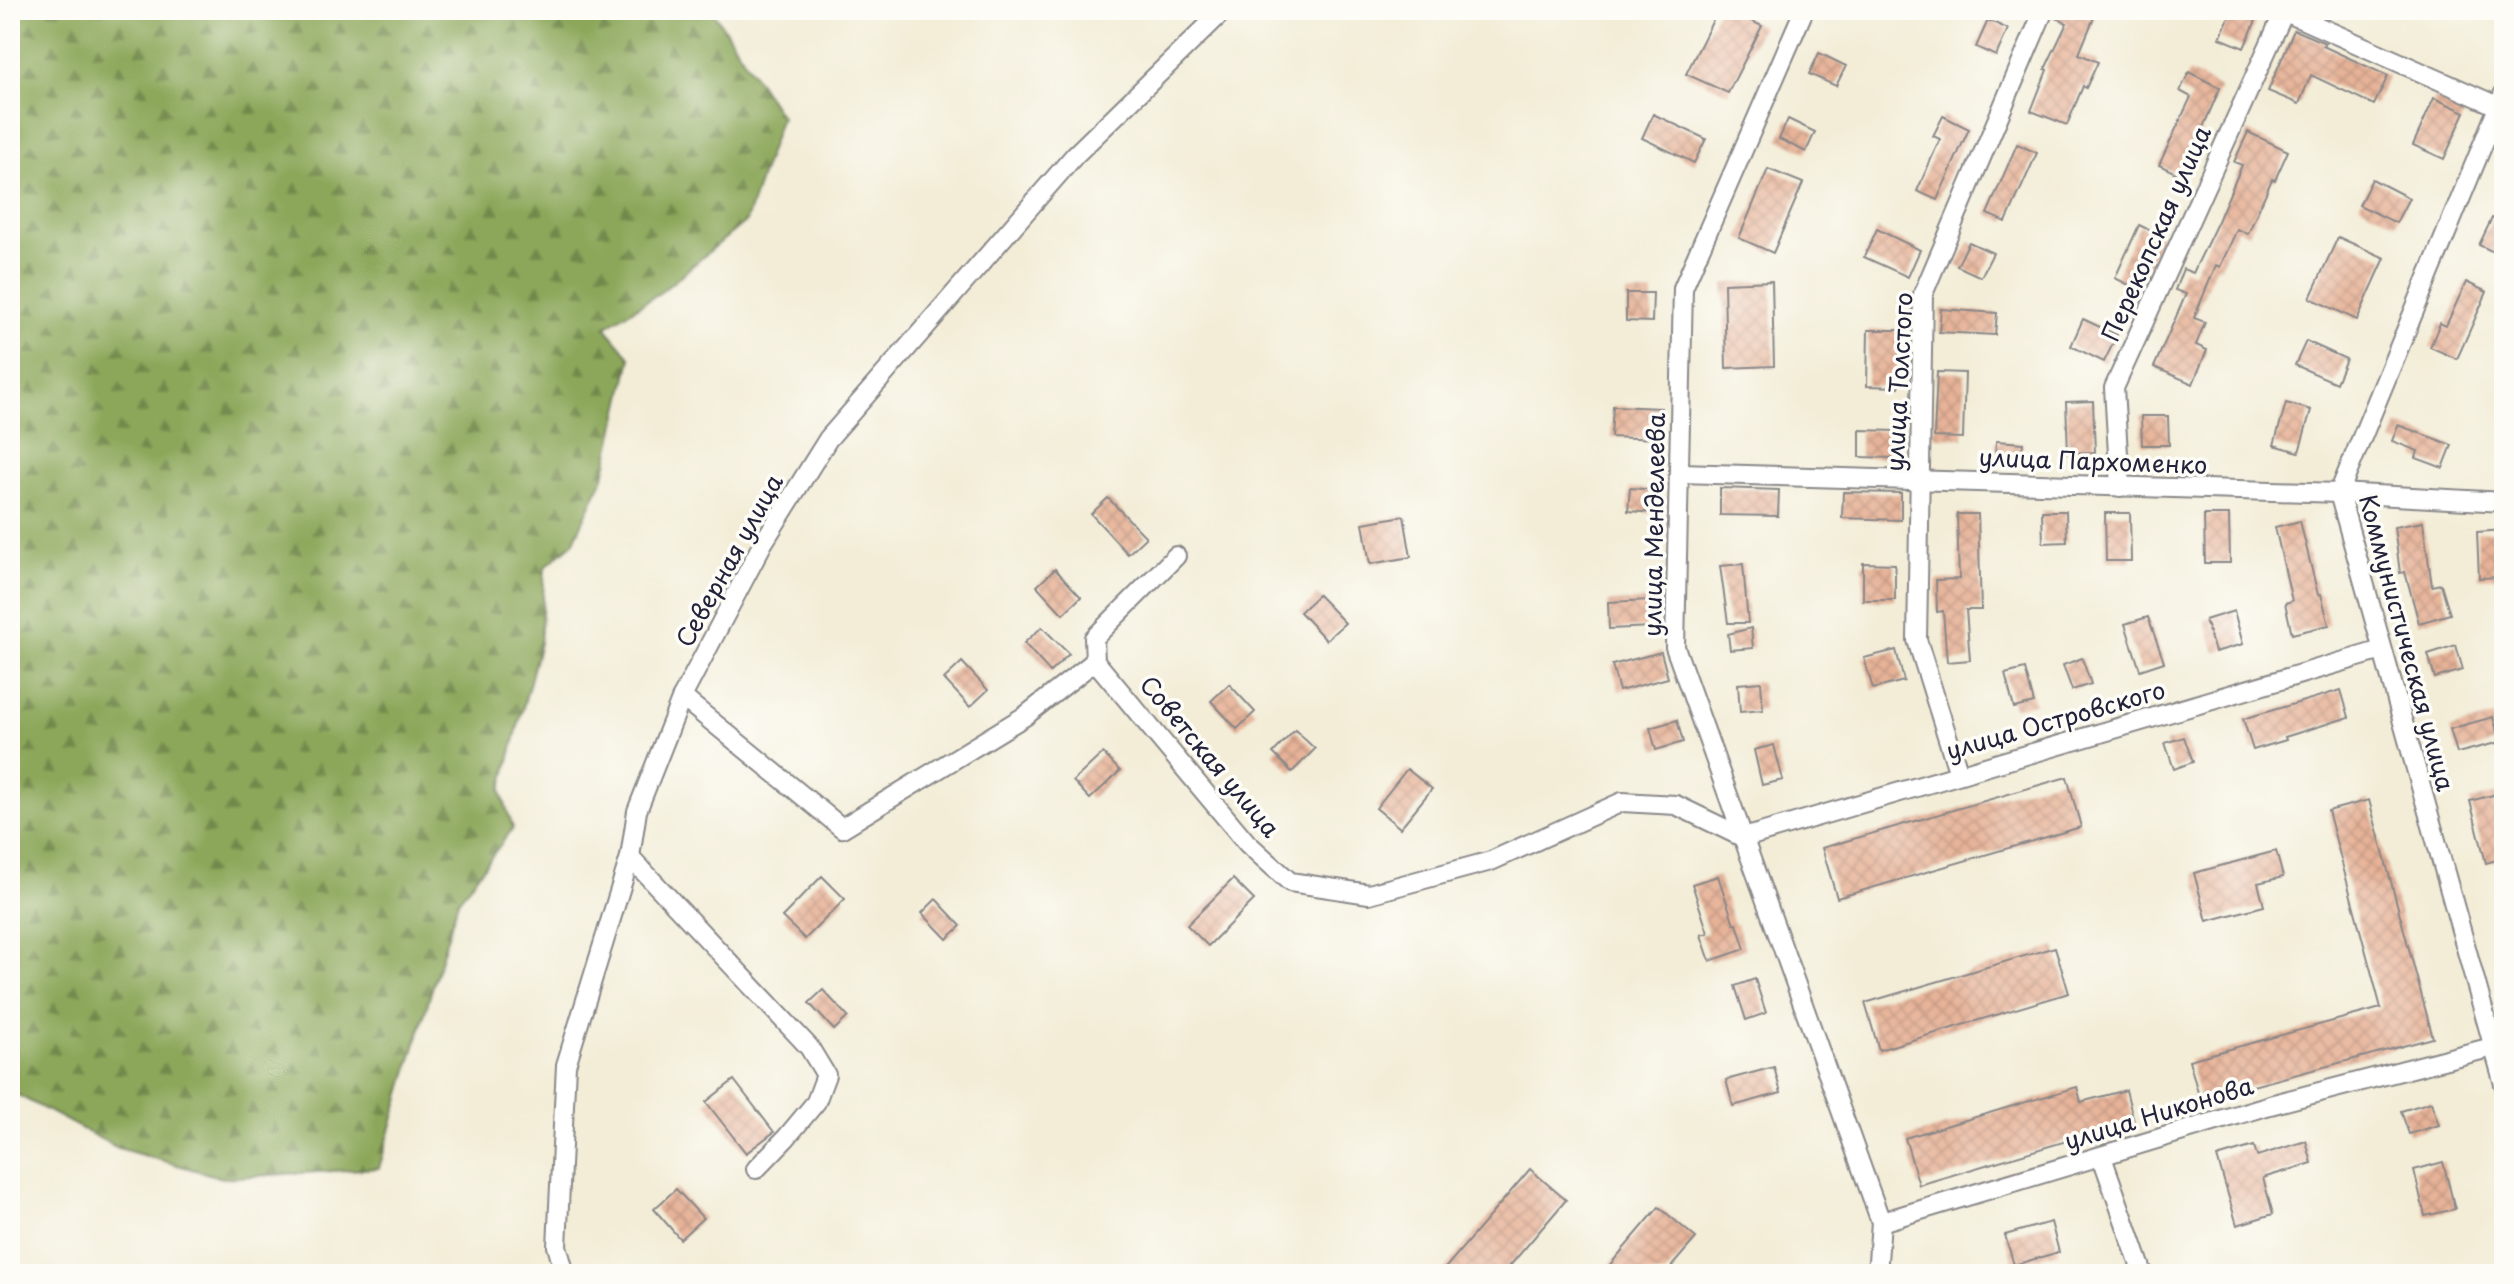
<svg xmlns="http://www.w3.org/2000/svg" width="2514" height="1284" font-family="'Playpen Sans',sans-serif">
	<defs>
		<pattern id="forest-firs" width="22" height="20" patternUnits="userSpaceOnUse" patternTransform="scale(2)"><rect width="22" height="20" fill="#8ca75a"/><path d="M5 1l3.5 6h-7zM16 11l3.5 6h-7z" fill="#72884c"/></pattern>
		<pattern id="building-cross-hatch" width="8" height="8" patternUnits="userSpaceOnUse" patternTransform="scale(2)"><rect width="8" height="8" fill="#e7b398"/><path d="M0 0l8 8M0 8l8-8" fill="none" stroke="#c69a84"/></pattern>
	</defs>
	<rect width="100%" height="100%" fill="#fdfcf7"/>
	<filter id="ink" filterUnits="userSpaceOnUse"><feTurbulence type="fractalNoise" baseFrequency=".0125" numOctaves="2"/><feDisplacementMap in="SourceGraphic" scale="16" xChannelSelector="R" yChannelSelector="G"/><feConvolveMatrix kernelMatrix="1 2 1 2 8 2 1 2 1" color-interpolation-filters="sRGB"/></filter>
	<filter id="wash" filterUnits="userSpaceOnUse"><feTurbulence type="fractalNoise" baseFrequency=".006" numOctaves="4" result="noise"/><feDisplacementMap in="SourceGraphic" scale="32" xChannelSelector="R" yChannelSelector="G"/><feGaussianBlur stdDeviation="1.8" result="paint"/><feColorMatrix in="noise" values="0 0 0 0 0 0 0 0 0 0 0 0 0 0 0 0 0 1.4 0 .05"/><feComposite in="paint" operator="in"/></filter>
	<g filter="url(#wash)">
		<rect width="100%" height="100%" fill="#f3edd7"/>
		<!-- forest -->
		<path fill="url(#forest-firs)" stroke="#57644a" stroke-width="2" d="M10,10H716L714,13L781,117L746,221L661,292L605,327L631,358L604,476L573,543L545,567L540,643L501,791L513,828L458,901L379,1168L223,1178L118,1148L10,1091Z"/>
		<g id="blocks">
			<!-- building -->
			<g fill="url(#building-cross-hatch)">
				<path d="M1718,10H1728L1762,26L1728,93L1686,74Z"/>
				<path d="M2056,10H2097L2079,54L2098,62L2086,88L2083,86L2067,125L2031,111L2047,70L2045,69L2067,23L2054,17Z"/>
				<path d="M2232,10H2245L2258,16L2244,48L2220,38Z"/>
				<path d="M1988,20L2008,29L1996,56L1976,47Z"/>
				<path d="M2294,30L2325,43L2323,46L2388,76L2374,105L2311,75L2299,104L2268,91Z"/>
				<path d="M1819,53L1846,66L1836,86L1809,74Z"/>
				<path d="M2189,72L2220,88L2182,176L2159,165L2191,97L2180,91Z"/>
				<path d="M2434,98L2465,112L2444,159L2413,145Z"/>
				<path d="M1653,114L1706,139L1694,163L1642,138Z"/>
				<path d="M1943,116L1969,129L1937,200L1917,191L1940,139L1933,136Z"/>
				<path d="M1788,119L1815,132L1806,152L1779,139Z"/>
				<path d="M2248,132L2288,151L2275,180L2272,179L2248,234L2237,229L2220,267L2216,265L2194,318L2205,322L2196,345L2207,350L2193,384L2154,367L2186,294L2175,290L2183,269L2193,273L2218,221L2242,165L2234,162Z"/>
				<path d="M2017,144L2037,153L2006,222L1987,214Z"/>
				<path d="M1768,169L1803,183L1773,253L1739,238Z"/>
				<path d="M2372,179L2409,198L2396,223L2359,205Z"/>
				<path d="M2492,218L2504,224V257L2479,245Z"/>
				<path d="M2139,225L2162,236L2137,289L2115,278Z"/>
				<path d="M1877,229L1920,250L1908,277L1864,257Z"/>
				<path d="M2338,237L2385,258L2357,320L2310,298Z"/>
				<path d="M1969,242L1993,253L1981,277L1957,266Z"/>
				<path d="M1772,281L1774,366L1726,368L1724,283Z"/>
				<path d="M2466,282L2487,292L2457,359L2430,347L2440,323L2446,326Z"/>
				<path d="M1626,293H1653L1652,322L1626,321Z"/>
				<path d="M1941,309L1997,313L1995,335L1939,332Z"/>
				<path d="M2083,319L2117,335L2104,362L2071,346Z"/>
				<path d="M1868,330H1900L1899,387L1867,386Z"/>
				<path d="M2306,341L2346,359L2336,383L2295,365Z"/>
				<path d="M1937,372L1965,373L1963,438L1934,437Z"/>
				<path d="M2093,401L2095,452L2068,453L2066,402Z"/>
				<path d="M2286,403L2311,410L2299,452L2274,445Z"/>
				<path d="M1613,406L1661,408L1659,439L1611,437Z"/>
				<path d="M2141,416H2168L2169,445H2142Z"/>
				<path d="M2398,425L2452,445L2443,468L2416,458L2418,451L2392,441Z"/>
				<path d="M1860,430L1897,431L1896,458L1860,457Z"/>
				<path d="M1996,441L2023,443L2021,465L1995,462Z"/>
				<path d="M1630,488L1657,490L1656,513L1628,511Z"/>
				<path d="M1720,488L1779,490L1778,516L1720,515Z"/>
				<path d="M1843,492L1901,493V520L1842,518Z"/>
				<path d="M1108,498L1146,537L1128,554L1091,514Z"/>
				<path d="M2042,511H2066L2067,542L2043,543Z"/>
				<path d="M2105,513H2130L2131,561H2106Z"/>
				<path d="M1957,514H1978L1981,610H1966L1970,660L1947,662L1943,611L1937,612L1936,580L1959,579Z"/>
				<path d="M2204,515H2229L2230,563H2205Z"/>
				<path d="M1404,516L1411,557L1370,564L1363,523Z"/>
				<path d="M2300,521L2318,595L2321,594L2329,625L2292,634L2285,603L2292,601L2275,527Z"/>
				<path d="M2423,522L2432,586L2441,584L2450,614L2419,623L2405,572L2400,573L2394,527Z"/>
				<path d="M2504,530V577L2479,578L2477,532Z"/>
				<path d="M1863,563L1895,564V600H1863Z"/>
				<path d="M1743,564L1748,623H1728L1720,566Z"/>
				<path d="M1055,569L1081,597L1063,614L1037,586Z"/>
				<path d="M1318,595L1345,623L1326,640L1300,612Z"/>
				<path d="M1651,600L1652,627L1609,629L1608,602Z"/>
				<path d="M2234,611L2243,644L2215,652L2205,620Z"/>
				<path d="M2148,617L2164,662L2140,670L2125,624Z"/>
				<path d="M1042,627L1069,654L1050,672L1024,643Z"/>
				<path d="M1751,628L1753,648L1730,650L1728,634Z"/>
				<path d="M2456,645L2463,670L2435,678L2428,654Z"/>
				<path d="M1896,650L1904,681L1873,689L1864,658Z"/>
				<path d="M1661,652L1668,678L1619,691L1612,665Z"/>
				<path d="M2082,658L2091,684L2072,690L2063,665Z"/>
				<path d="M962,662L988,690L970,707L944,679Z"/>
				<path d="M2025,669L2034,703L2014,708L2005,674Z"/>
				<path d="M1761,682L1763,710L1740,712L1738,684Z"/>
				<path d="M1229,684L1255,712L1237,729L1211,701Z"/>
				<path d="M2341,690L2349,717L2285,737L2286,740L2253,750L2243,719Z"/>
				<path d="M2493,717L2500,742L2457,753L2450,729Z"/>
				<path d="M1677,720L1683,742L1656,750L1650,728Z"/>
				<path d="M1295,730L1315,749L1292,772L1273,753Z"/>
				<path d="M2184,737L2193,762L2174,769L2165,743Z"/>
				<path d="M1774,745L1783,780L1762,785L1754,750Z"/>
				<path d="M1103,753L1120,771L1090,799L1073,781Z"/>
				<path d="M1407,769L1432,789L1400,828L1376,808Z"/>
				<path d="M2067,777L2081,827L1837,898L1822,848Z"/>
				<path d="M2504,792V858L2486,863L2470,801Z"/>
				<path d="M2369,800L2433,1038L2200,1100L2189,1060L2381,1008L2328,811Z"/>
				<path d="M2276,851L2283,877L2258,883L2264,906L2207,921L2194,873Z"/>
				<path d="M822,876L845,899L805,939L782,917Z"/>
				<path d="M1718,876L1734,924H1737L1745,949L1710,961L1701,935L1708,933L1692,884Z"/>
				<path d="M1233,879L1254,900L1208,946L1187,925Z"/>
				<path d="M936,899L961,926L947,939L922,913Z"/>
				<path d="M2055,947L2069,993L1879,1050L1865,1003Z"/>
				<path d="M1755,979L1766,1013L1746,1020L1735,986Z"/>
				<path d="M823,990L848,1017L834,1030L809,1003Z"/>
				<path d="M1774,1067L1781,1093L1733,1106L1726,1080Z"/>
				<path d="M734,1080L774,1132L746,1153L706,1102Z"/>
				<path d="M2077,1087L2081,1102L2126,1090L2135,1126L2111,1132L2110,1128L1919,1185L1905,1138Z"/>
				<path d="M2431,1102L2439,1125L2409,1134L2401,1111Z"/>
				<path d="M2306,1141L2312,1163L2263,1178L2273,1214L2237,1225L2217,1157L2254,1146L2257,1156Z"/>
				<path d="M2443,1162L2455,1209L2425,1216L2414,1170Z"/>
				<path d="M1530,1169L1566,1200L1503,1274H1440Z"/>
				<path d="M676,1189L703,1218L680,1239L654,1209Z"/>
				<path d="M1659,1207L1696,1238L1665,1274H1602Z"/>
				<path d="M2051,1222L2059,1252L2014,1265L2005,1235Z"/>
			</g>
		</g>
	</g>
	<g filter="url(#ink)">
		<use href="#blocks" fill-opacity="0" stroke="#8a8889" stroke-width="2"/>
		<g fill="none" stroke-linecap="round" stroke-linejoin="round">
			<!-- minor casing -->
			<g stroke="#8a8889" stroke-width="22">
				<g id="minor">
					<path d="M1804,10L1683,288L1675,647L1881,1222"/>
					<path d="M2281,10L2504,109"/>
					<path d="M2504,93L2339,493L2504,1084"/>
					<path d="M1680,473L2339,493L2504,502"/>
					<path d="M2120,487L2114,388L2285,10"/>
					<path d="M1095,661L1094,638L1176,556"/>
					<path d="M682,697L842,828L1025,716L1095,661L1247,843L1290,882L1369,894L1491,861L1622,802L1676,805L1744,838L2382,650"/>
					<path d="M1959,774L1917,640L1923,294L2044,10"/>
					<path d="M630,857L809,1047L826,1075L816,1102L786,1138L756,1169"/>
					<path d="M2102,1157L2143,1274"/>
					<path d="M565,1274L557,1246L566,1065L630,857L637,811L682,697L763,543L828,439L1075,155L1224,10"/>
					<path d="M1877,1274L1881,1222L2270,1105L2504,1044"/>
				</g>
			</g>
			<!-- minor -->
			<use href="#minor" stroke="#fff" stroke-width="18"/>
		</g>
	</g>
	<g text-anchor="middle" stroke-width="7" stroke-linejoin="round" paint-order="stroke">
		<!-- street labels -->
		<g font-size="24" fill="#22223b" stroke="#fdfcf7">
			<text transform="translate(2157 234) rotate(-66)" y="8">Перекопская улица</text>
			<text transform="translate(1900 382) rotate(-87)" y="8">улица Толстого</text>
			<text transform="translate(2093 462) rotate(2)" y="8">улица Пархоменко</text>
			<text transform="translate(1655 525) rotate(-89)" y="8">улица Менделеева</text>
			<text transform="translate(730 561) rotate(-61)" y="8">Северная улица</text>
			<text transform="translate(2406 643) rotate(75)" y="8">Коммунистическая улица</text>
			<text transform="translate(2056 721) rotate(-16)" y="8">улица Островского</text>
			<text transform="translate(1209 757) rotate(50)" y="8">Советская улица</text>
			<text transform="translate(2159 1114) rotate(-17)" y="8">улица Никонова</text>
		</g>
	</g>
	<!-- margin -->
	<rect width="2514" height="1284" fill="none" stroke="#fdfcf7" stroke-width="40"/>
</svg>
